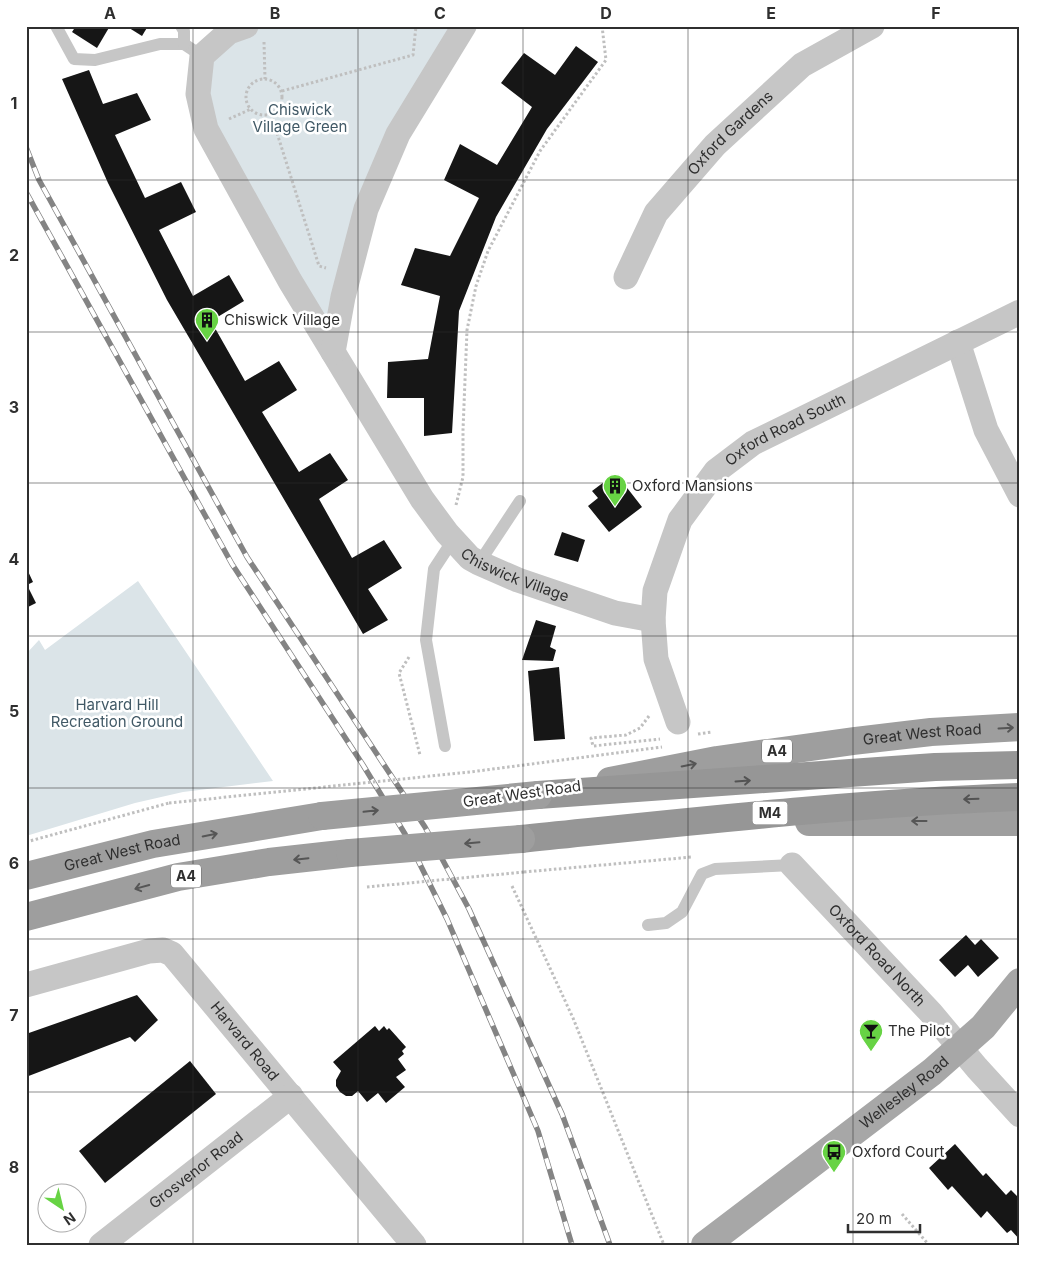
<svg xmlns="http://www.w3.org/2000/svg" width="1046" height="1271" font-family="Inter,sans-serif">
	<rect width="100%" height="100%" fill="#fff"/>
	<!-- green -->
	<g fill="#dbe4e8">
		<path d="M247,26H459L398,126L327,337L204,139L194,53Z"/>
		<path d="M138,581L273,781L183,792L135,803L26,836V654L39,640L45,650Z"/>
	</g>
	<!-- building -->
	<g fill="#161616">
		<path d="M76,26H110L97,48L72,32Z"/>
		<path d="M126,26H148L142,36Z"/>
		<path d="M576,46L598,62L547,129L496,217L459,311L452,433L424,436V398H387L388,362L428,359L440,296L401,285L415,248L450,256L479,198L444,180L460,144L497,165L532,107L501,83L524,53L555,75Z"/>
		<path d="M89,70L103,104L137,93L151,120L115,135L145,198L181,182L196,212L159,230L193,296L229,275L244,301L211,321L245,381L279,361L297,390L262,412L299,472L330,453L348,480L319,499L352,558L384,540L402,568L368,589L388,620L363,634L167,300L108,183L62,79Z"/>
		<path d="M621,480L642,507L609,532L588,506L598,498L592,491L604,482L610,489Z"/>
		<path d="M562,532L585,540L578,562L554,555Z"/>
		<path d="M26,567L33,582L27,585L36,603L26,608Z"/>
		<path d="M536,620L556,626L550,647L556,650L553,661L522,660Z"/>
		<path d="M559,667L565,739L534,741L528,671Z"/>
		<path d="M966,935L975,945L981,939L999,958L978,977L968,965L955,977L939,960Z"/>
		<path d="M137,995L158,1020L135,1042L130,1037L26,1077V1034Z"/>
		<path d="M375,1026L379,1031L384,1026L387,1030L389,1028L406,1047L402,1051L404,1054L398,1059L406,1070L396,1077L405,1087L386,1103L378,1093L367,1102L358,1091L352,1096H346L340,1092L336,1086V1080L341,1071L333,1062Z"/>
		<path d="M190,1061L216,1094L105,1183L79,1151Z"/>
		<path d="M955,1144L983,1176L986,1173L1006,1195L1011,1190L1020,1199V1240L1011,1230L1007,1233L987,1211L981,1218L952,1186L948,1190L929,1168Z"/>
	</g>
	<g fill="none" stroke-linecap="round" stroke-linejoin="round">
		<!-- path -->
		<g stroke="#bfbfbf" stroke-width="3" stroke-dasharray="2.5 2.5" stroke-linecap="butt">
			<path d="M264,42L265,79"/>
			<circle cx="264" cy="97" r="18"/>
			<path d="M282,91L413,55L416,26"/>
			<path d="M271,114L319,266L326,268"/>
			<path d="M229,119L251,109"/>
			<path d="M456,505L463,477V430L467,330L476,286L488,251L540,151L606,60L602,26"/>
			<path d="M409,657L399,673L420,755"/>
			<path d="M649,716L640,728L626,735L591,738L593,746L660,739"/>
			<path d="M698,734L712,732"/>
			<path d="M26,842L169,803"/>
			<path d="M524,872L692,857"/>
			<path d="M512,886L573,1018L664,1245"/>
			<path d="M902,1214L929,1245"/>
		</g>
		<!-- service -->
		<g stroke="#c6c6c6" stroke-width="12">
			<path d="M56,26L74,59L95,60L160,44H184L202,56"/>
			<path d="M181,26L184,31V44"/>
			<path d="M479,563L520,501"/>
			<path d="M445,746L426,640L434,569L453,540"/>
			<path d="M648,925L666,923L682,912L702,874L715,869L792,865"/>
		</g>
		<!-- minor -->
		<g stroke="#c6c6c6" stroke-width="25">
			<path id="s1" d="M246,26L229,32L202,56L198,94L206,129L290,281L422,499L447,533L470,558L479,563L518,580L615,613L653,620"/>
			<path id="s2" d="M626,277L656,213L715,145L802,65L872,26"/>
			<path d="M958,342L986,430L1020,495"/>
			<path d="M333,352L343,297L366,209L398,134L464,26"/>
			<path id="s3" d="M678,722L656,659L653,620L655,591L680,520L716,471L753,443L1020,312"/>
			<path id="s4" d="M792,865L931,1013L977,1068L1020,1115"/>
			<path id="s5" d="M26,985L149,951L163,950L172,954L414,1245"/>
			<path id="s6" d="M101,1245L291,1096"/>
		</g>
		<!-- primary -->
		<path stroke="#a7a7a7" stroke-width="28" id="s7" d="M705,1245L932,1072L983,1027L1020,982"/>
		<!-- trunk -->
		<g stroke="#9e9e9e" stroke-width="28">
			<path id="s8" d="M610,781L717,760L854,741L931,732L1020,727"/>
			<path d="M809,822H1020"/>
			<path id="s9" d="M26,876L153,844L322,816"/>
			<path d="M26,917L178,877L269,862L350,853"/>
		</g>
		<!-- motorway -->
		<g stroke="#969696" stroke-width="28">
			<path d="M538,795L935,767L1020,765"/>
			<path d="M521,839C687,822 853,803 1020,797"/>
		</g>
		<!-- rail casing -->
		<g stroke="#848484" stroke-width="5.5">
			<g id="rail">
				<path d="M26,147L39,180L247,557L425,827L469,909L562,1114L610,1245"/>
				<path d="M26,192L232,564L363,765L405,834L447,919L538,1131L572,1245"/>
			</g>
		</g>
		<!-- rail -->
		<use href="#rail" stroke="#fff" stroke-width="4" stroke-dasharray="11" stroke-linecap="butt"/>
		<!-- path-bridge -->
		<g stroke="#bfbfbf" stroke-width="3" stroke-dasharray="2.5 2.5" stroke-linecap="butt">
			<path d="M169,803L470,772L662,747"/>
			<path d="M367,887L524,872"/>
		</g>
		<!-- trunk-bridge -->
		<g stroke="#9e9e9e" stroke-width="28">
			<path d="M322,816L538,795"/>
			<path d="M350,853L521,839"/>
		</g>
	</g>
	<!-- one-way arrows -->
	<defs><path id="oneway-shaft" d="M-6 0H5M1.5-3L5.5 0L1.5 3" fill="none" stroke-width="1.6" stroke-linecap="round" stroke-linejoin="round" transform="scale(1.25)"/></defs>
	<g stroke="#565656">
		<use href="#oneway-shaft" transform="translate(1006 728) rotate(-3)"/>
		<use href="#oneway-shaft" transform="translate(689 765) rotate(-11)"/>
		<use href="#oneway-shaft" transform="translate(371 811) rotate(-6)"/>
		<use href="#oneway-shaft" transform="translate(919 821) rotate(-180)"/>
		<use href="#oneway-shaft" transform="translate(210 835) rotate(-11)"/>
		<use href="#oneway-shaft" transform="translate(472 843) rotate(175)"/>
		<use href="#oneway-shaft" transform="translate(301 859) rotate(174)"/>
		<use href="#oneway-shaft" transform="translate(142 887) rotate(165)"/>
	</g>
	<g stroke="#535353">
		<use href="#oneway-shaft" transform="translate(743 781) rotate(-4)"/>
		<use href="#oneway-shaft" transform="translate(971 799) rotate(178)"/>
	</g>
	<!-- grid -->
	<path fill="none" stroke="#2f2f2f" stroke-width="1" stroke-opacity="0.55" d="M193,26V1245M358,26V1245M523,26V1245M688,26V1245M853,26V1245M26,180H1020M26,332H1020M26,483H1020M26,636H1020M26,788H1020M26,939H1020M26,1092H1020"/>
	<!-- icons -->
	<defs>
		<g id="building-pin" transform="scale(1.25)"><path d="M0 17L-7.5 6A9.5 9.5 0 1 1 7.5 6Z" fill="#67d344" stroke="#fff"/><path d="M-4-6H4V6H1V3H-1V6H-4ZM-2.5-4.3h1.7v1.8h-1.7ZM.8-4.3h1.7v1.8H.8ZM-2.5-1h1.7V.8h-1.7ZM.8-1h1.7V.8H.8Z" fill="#111"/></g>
		<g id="bar-pin" transform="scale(1.25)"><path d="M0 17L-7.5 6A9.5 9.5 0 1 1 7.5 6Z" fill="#67d344" stroke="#fff"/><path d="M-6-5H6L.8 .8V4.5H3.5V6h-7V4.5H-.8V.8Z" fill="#111"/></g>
		<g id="bus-pin" transform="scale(1.25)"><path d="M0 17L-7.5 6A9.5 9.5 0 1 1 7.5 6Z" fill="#67d344" stroke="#fff"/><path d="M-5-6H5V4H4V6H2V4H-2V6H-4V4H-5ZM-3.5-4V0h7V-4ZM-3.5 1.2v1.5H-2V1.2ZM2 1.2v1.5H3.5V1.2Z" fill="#111"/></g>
	</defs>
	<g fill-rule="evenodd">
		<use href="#building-pin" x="207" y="320"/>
		<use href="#building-pin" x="615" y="486"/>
		<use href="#bar-pin" x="871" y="1031"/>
		<use href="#bus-pin" x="834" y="1152"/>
	</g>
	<g text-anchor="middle" stroke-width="5" stroke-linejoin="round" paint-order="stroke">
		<!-- shield labels -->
		<g fill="#fff" stroke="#6d6d6d" stroke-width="1">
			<rect x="762" y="739.5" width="30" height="23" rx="4"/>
			<rect x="752.5" y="801.5" width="35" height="23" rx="4"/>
			<rect x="171" y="864.5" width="30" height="23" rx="4"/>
		</g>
		<g font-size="14" font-weight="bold" fill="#2f2f2f">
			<text x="777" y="756">A4</text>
			<text x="770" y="818">M4</text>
			<text x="186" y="881">A4</text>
		</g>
		<!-- park labels -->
		<g font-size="15" fill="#415966" stroke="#fff">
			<text x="300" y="115">Chiswick<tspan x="300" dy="17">Village Green</tspan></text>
			<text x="117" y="710">Harvard Hill<tspan x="117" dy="17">Recreation Ground</tspan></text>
		</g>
		<!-- street labels -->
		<g font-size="15" fill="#2f2f2f" stroke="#fff">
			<text dy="5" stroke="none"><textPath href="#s2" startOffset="180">Oxford Gardens</textPath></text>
			<text dy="5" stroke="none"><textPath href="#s3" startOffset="352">Oxford Road South</textPath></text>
			<text dy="5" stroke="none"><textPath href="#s1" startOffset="681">Chiswick Village</textPath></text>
			<text dy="5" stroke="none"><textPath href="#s8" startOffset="316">Great West Road</textPath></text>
			<text transform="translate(522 794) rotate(-8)" y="5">Great West Road</text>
			<text dy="5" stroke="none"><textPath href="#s9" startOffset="99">Great West Road</textPath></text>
			<text dy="5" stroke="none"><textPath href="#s4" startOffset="124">Oxford Road North</textPath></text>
			<text dy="5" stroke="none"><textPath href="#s5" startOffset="265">Harvard Road</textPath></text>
			<text dy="5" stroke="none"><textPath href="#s7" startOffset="251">Wellesley Road</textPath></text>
			<text dy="5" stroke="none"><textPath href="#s6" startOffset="121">Grosvenor Road</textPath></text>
		</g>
		<!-- poi labels -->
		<g font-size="15" fill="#2f2f2f" stroke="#fff" text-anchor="start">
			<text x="224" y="325">Chiswick Village</text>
			<text x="632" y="491">Oxford Mansions</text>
			<text x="888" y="1036">The Pilot</text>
			<text x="852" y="1157">Oxford Court</text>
		</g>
	</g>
	<!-- border -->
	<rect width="1046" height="1271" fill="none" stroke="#ffffff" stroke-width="55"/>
	<!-- north arrow -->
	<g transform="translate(62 1208) rotate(145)"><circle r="24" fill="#ffffff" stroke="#acacac"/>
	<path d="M0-4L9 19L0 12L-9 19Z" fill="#67d344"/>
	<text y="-8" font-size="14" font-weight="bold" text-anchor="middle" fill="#2f2f2f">N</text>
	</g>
	<!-- scale -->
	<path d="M848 1224v8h72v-8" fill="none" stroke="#2f2f2f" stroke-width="2.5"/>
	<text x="856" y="1224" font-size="15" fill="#2f2f2f" stroke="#ffffff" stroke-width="4" paint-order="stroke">20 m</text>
	<rect x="28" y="28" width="990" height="1216" fill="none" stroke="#2f2f2f" stroke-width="2"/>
	<g font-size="16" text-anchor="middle" font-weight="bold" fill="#2f2f2f">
		<text x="110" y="19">A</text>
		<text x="275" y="19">B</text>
		<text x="440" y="19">C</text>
		<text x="606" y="19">D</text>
		<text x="771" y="19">E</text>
		<text x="936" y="19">F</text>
		<text x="14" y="109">1</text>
		<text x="14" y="261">2</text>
		<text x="14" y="413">3</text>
		<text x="14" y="565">4</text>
		<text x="14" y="717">5</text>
		<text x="14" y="869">6</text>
		<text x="14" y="1021">7</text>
		<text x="14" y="1173">8</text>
	</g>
</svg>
